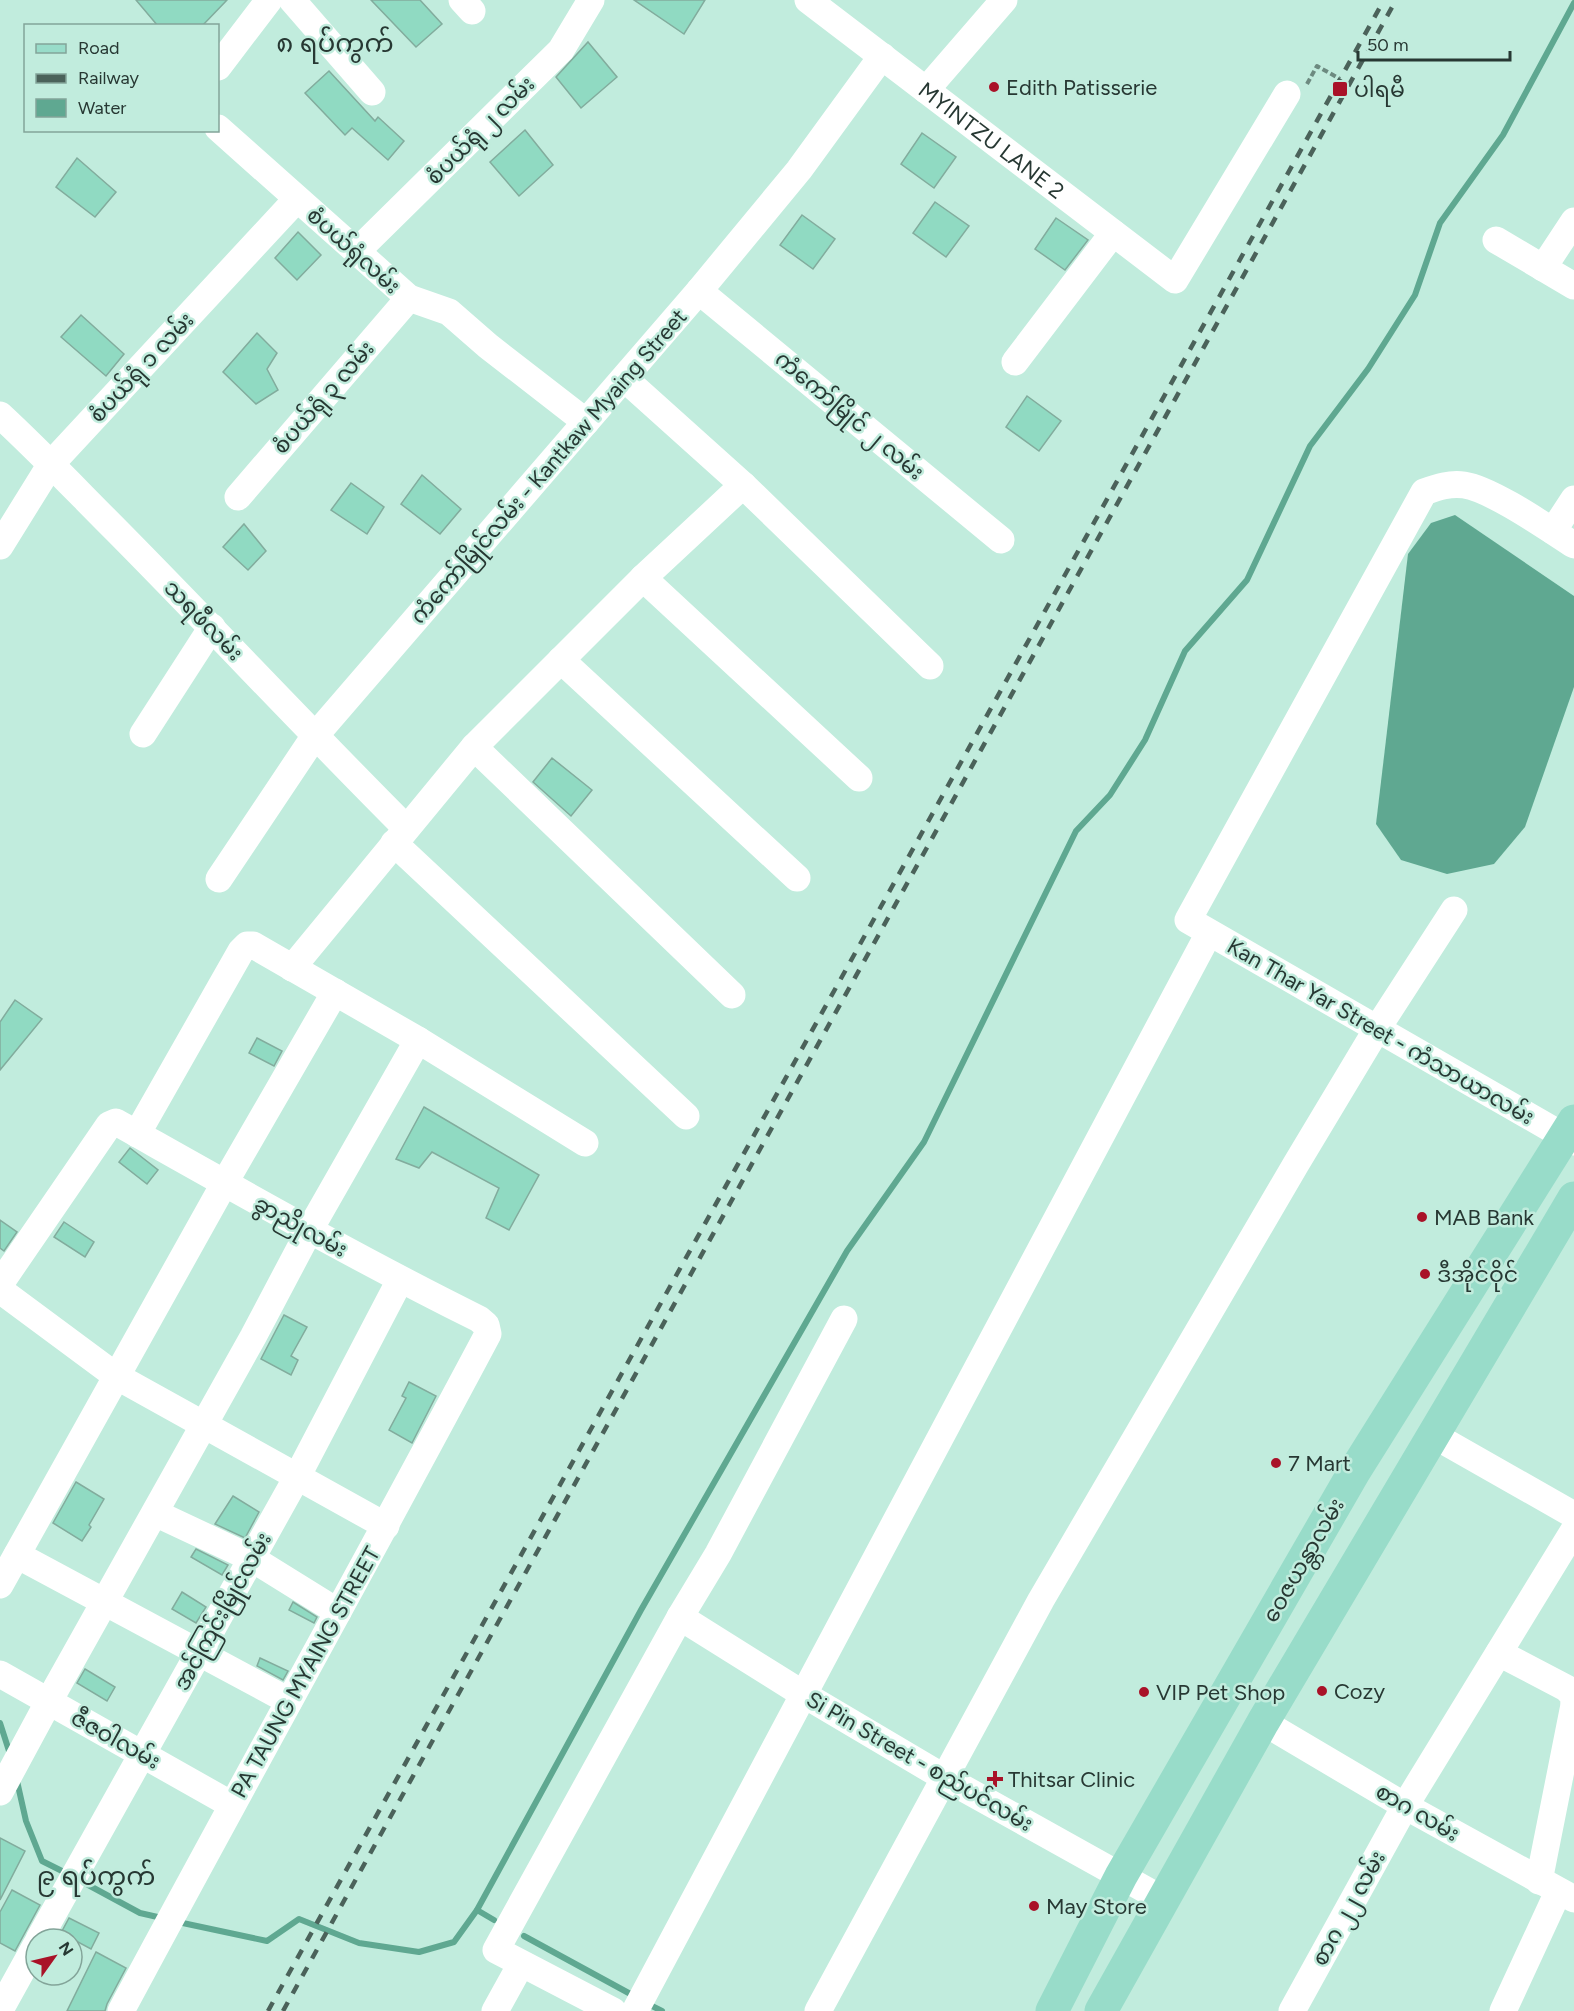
<svg xmlns="http://www.w3.org/2000/svg" width="1574" height="2011" font-family="Figtree,'Noto Sans Myanmar',sans-serif">
	<rect width="100%" height="100%" fill="#c1ecdd"/>
	<!-- water -->
	<path fill="#5fa891" d="M1455,515L1574,596V687L1525,827L1494,864L1447,874L1401,860L1376,824L1408,554L1431,523Z"/>
	<g fill="none" stroke-linecap="round" stroke-linejoin="round">
		<!-- stream -->
		<g stroke="#5fa891" stroke-width="6">
			<path d="M0,1723L10,1754"/>
			<path d="M17,1781L26,1821L42,1861L68,1874"/>
			<path d="M79,1880L140,1913L162,1918"/>
			<path d="M477,1910L494,1920"/>
			<path d="M178,1922L267,1941L299,1919L359,1943L419,1952L454,1942L477,1910L641,1610L847,1251L924,1142L1076,831L1110,795L1145,740L1185,651L1247,580L1310,446L1368,369L1415,295L1440,223L1503,135L1574,3"/>
			<path d="M524,1936L636,1997"/>
			<path d="M648,2004L662,2011"/>
		</g>
	</g>
	<!-- building -->
	<g fill="#90dac2" stroke="#82ac9d" stroke-width="1.5">
		<path d="M136,0H227L202,26H158Z"/>
		<path d="M371,0H420L442,24L416,47Z"/>
		<path d="M634,0H705L684,34Z"/>
		<path d="M588,42L617,77L581,108L556,77Z"/>
		<path d="M329,71L375,121L378,117L404,141L388,160L352,128L345,135L305,93Z"/>
		<path d="M525,130L553,165L519,196L490,162Z"/>
		<path d="M922,133L956,157L934,188L901,164Z"/>
		<path d="M77,158L116,192L95,217L56,187Z"/>
		<path d="M935,202L969,226L946,257L913,233Z"/>
		<path d="M802,215L835,239L813,269L780,245Z"/>
		<path d="M1056,218L1088,240L1065,270L1035,249Z"/>
		<path d="M298,232L321,255L297,280L275,258Z"/>
		<path d="M81,315L124,354L106,376L61,337Z"/>
		<path d="M257,333L277,353L267,369L278,390L256,404L223,372Z"/>
		<path d="M1027,396L1061,421L1039,451L1006,427Z"/>
		<path d="M422,475L461,509L440,534L401,504Z"/>
		<path d="M351,483L384,507L367,534L331,510Z"/>
		<path d="M244,524L266,551L248,570L223,547Z"/>
		<path d="M552,758L592,790L571,816L533,782Z"/>
		<path d="M15,1000L42,1019L0,1070V1022Z"/>
		<path d="M257,1038L282,1051L274,1066L249,1053Z"/>
		<path d="M424,1107L539,1175L509,1230L486,1218L499,1188L432,1152L419,1168L396,1159Z"/>
		<path d="M130,1148L158,1170L147,1184L119,1162Z"/>
		<path d="M0,1220L17,1232L4,1251L0,1248Z"/>
		<path d="M64,1222L94,1242L85,1257L54,1237Z"/>
		<path d="M284,1315L307,1327L291,1356L298,1360L291,1375L261,1359Z"/>
		<path d="M409,1382L436,1396L412,1443L389,1430L406,1398L402,1396Z"/>
		<path d="M76,1482L104,1499L89,1525L91,1527L82,1541L53,1523Z"/>
		<path d="M233,1496L259,1512L245,1538L215,1524Z"/>
		<path d="M196,1549L228,1565L222,1575L191,1557Z"/>
		<path d="M182,1592L206,1607L196,1623L172,1609Z"/>
		<path d="M293,1602L317,1617L314,1623L289,1610Z"/>
		<path d="M260,1658L288,1671L283,1680L257,1666Z"/>
		<path d="M85,1669L115,1687L107,1701L77,1683Z"/>
		<path d="M0,1838L25,1851L0,1900Z"/>
		<path d="M12,1890L40,1905L15,1951L0,1943V1912Z"/>
		<path d="M69,1918L99,1933L91,1949L61,1933Z"/>
		<path d="M96,1952L126,1968L107,2004L105,2011H67Z"/>
	</g>
	<g fill="none" stroke-linecap="round" stroke-linejoin="round">
		<!-- path -->
		<path stroke="#6d8a80" stroke-width="4" stroke-dasharray="6 3" stroke-linecap="butt" d="M1307,84L1317,66L1340,79"/>
		<!-- minor -->
		<g stroke="#fff" stroke-width="27">
			<path d="M292,0L372,92"/>
			<path d="M462,0L472,11"/>
			<path id="s1" d="M808,0L1175,280L1287,94"/>
			<path d="M218,67L269,0"/>
			<path d="M926,90L1004,0"/>
			<path d="M218,128L409,298L449,312L488,346L586,422"/>
			<path d="M1496,240L1574,286"/>
			<path d="M357,251L561,50L591,0"/>
			<path d="M1543,268L1574,221"/>
			<path d="M699,291L1001,540"/>
			<path d="M1015,362L1113,233"/>
			<path d="M625,379L743,485L930,666"/>
			<path d="M0,415C40,452 78,492 117,531C214,629 308,730 406,828"/>
			<path d="M238,497L409,298"/>
			<path d="M1553,531L1574,499"/>
			<path d="M1574,545C1549,529 1492,489 1464,485C1450,483 1438,487 1424,492L1188,920L1574,1142"/>
			<path d="M0,546L51,464L297,199"/>
			<path d="M643,578L859,778"/>
			<path d="M561,660L797,878"/>
			<path d="M143,734L212,627"/>
			<path d="M474,747L732,995"/>
			<path d="M394,843L686,1116"/>
			<path d="M219,879L314,737L699,291L799,170L882,56"/>
			<path d="M292,968L474,747L643,578L743,485"/>
			<path d="M137,1134L241,951L247,945H253L418,1040L585,1143"/>
			<path d="M0,1284L109,1125L116,1122C237,1190 356,1258 479,1319L486,1325L488,1334C368,1560 242,1785 121,2011"/>
			<path d="M0,1290L116,1376L386,1526"/>
			<path d="M1435,1436L1574,1515"/>
			<path d="M155,1513L251,1558L338,1612"/>
			<path d="M17,1555L289,1701"/>
			<path d="M0,1585L224,1184L335,992"/>
			<path d="M680,1617L803,1694L945,1778L1164,1900"/>
			<path d="M1499,1653L1566,1688L1573,1695L1574,1702"/>
			<path d="M0,1674L232,1805"/>
			<path d="M1263,1722L1405,1806L1574,1899"/>
			<path d="M0,1792L49,1701L253,1337L309,1231L418,1040"/>
			<path d="M1539,1881L1574,1705"/>
			<path d="M39,1939L297,1477L400,1280"/>
			<path d="M0,2010L36,1945"/>
			<path d="M495,2011L521,1964"/>
			<path d="M613,2011L496,1950L680,1617L718,1554L844,1319"/>
			<path d="M635,2011L1209,933"/>
			<path d="M818,2011L1041,1600L1296,1164L1377,1029L1454,910"/>
			<path d="M1292,2011L1405,1806L1574,1530"/>
			<path d="M1503,2011L1558,1892"/>
		</g>
		<!-- major -->
		<g stroke="#98dcc9" stroke-width="33">
			<path d="M1052,2011L1121,1876L1354,1472L1574,1121"/>
			<path d="M1101,2011L1263,1722L1574,1198"/>
		</g>
		<!-- rail -->
		<g stroke="#4b625a" stroke-width="4.5" stroke-dasharray="10 10" stroke-linecap="butt">
			<path d="M268,2011L1384,0"/>
			<path d="M283,2011L1396,0"/>
		</g>
	</g>
	<!-- markers -->
	<g fill="#a91228" stroke="#c1ecdd" stroke-width="2">
		<circle cx="994" cy="87" r="6"/>
		<rect x="1332" y="81" width="16" height="16" rx="3"/>
		<circle cx="1422" cy="1217" r="6"/>
		<circle cx="1425" cy="1274" r="6"/>
		<circle cx="1276" cy="1463" r="6"/>
		<circle cx="1322" cy="1691" r="6"/>
		<circle cx="1144" cy="1692" r="6"/>
		<path d="M992 1770h6v6h6v6h-6v6h-6v-6h-6v-6h6z"/>
		<circle cx="1034" cy="1906" r="6"/>
	</g>
	<g text-anchor="middle" stroke-width="5" stroke-linejoin="round" paint-order="stroke">
		<!-- poi labels -->
		<g font-size="22" fill="#273833" stroke="#c1ecdd" text-anchor="start">
			<text x="1006" y="95">Edith Patisserie</text>
			<text x="1354" y="97">ပါရမီ</text>
			<text x="1434" y="1225">MAB Bank</text>
			<text x="1437" y="1282">ဒီအိုင်ဝိုင်</text>
			<text x="1288" y="1471">7 Mart</text>
			<text x="1334" y="1699">Cozy</text>
			<text x="1156" y="1700">VIP Pet Shop</text>
			<text x="1008" y="1787">Thitsar Clinic</text>
			<text x="1046" y="1914">May Store</text>
		</g>
		<!-- street labels -->
		<g font-size="22" fill="#273833" stroke="#c1ecdd">
			<text transform="translate(480 130) rotate(-45)" y="8">စံပယ်ရုံ ၂ လမ်း</text>
			<text dy="8" stroke="none"><textPath href="#s1" startOffset="231">MYINTZU LANE 2</textPath></text>
			<text transform="translate(354 250) rotate(42)" y="8">စံပယ်ရုံလမ်း</text>
			<text transform="translate(141 367) rotate(-47)" y="8">စံပယ်ရုံ ၁ လမ်း</text>
			<text transform="translate(323 397) rotate(-49)" y="8">စံပယ်ရုံ ၃ လမ်း</text>
			<text transform="translate(850 415) rotate(40)" y="8">ကံကော်မြိုင် ၂ လမ်း</text>
			<text transform="translate(548 466) rotate(-49)" y="8">ကံကော်မြိုင်လမ်း - Kantkaw Myaing Street</text>
			<text transform="translate(204 620) rotate(46)" y="8">သရဖီလမ်း</text>
			<text transform="translate(1381 1031) rotate(30)" y="8">Kan Thar Yar Street - ကံသာယာလမ်း</text>
			<text transform="translate(301 1226) rotate(29)" y="8">ခွာညိုလမ်း</text>
			<text transform="translate(1303 1560) rotate(-60)" y="8">ဝေဇယန္တာလမ်း</text>
			<text transform="translate(222 1611) rotate(-61)" y="8">အင်ကြင်းမြိုင်လမ်း</text>
			<text transform="translate(305 1672) rotate(-61)" y="8">PA TAUNG MYAING STREET</text>
			<text transform="translate(116 1739) rotate(29)" y="8">ဇီဇဝါလမ်း</text>
			<text transform="translate(920 1761) rotate(30)" y="8">Si Pin Street - စည်ပင်လမ်း</text>
			<text transform="translate(1418 1812) rotate(30)" y="8">စာဂ လမ်း</text>
			<text transform="translate(1348 1908) rotate(-61)" y="8">စာဂ ၂၂ လမ်း</text>
		</g>
		<!-- quarter labels -->
		<g font-size="26" fill="#273833" stroke="#c1ecdd">
			<text x="335" y="52">၈ ရပ်ကွက်</text>
			<text x="96" y="1885">၉ ရပ်ကွက်</text>
		</g>
	</g>
	<!-- legend -->
	<rect x="24" y="24" width="195" height="108" fill="#c1ecdd" stroke="#83a499" stroke-width="1.5"/>
	<rect x="36" y="44" width="30" height="9" fill="#98dcc9" stroke="#83a499" stroke-width="1.5"/>
	<text x="78" y="54" font-size="18" fill="#273833">Road</text>
	<rect x="36" y="74" width="30" height="9" fill="#4b625a" stroke="#83a499" stroke-width="1.5"/>
	<text x="78" y="84" font-size="18" fill="#273833">Railway</text>
	<rect x="36" y="99" width="30" height="18" fill="#5fa891" stroke="#83a499" stroke-width="1.5"/>
	<text x="78" y="114" font-size="18" fill="#273833">Water</text>
	<!-- north arrow -->
	<g transform="translate(54 1957) rotate(56)"><circle r="28" fill="#c1ecdd" stroke="#83a499" stroke-width="1.5"/>
	<path d="M0-4.5L10 22L0 15L-10 22Z" fill="#a91228"/>
	<text y="-9" font-size="16" font-weight="bold" text-anchor="middle" fill="#273833">N</text>
	</g>
	<!-- scale -->
	<path d="M1358 51v9h152v-9" fill="none" stroke="#273833" stroke-width="3"/>
	<text x="1367" y="51" font-size="18" fill="#273833" stroke="#c1ecdd" stroke-width="4.5" paint-order="stroke">50 m</text>
</svg>
